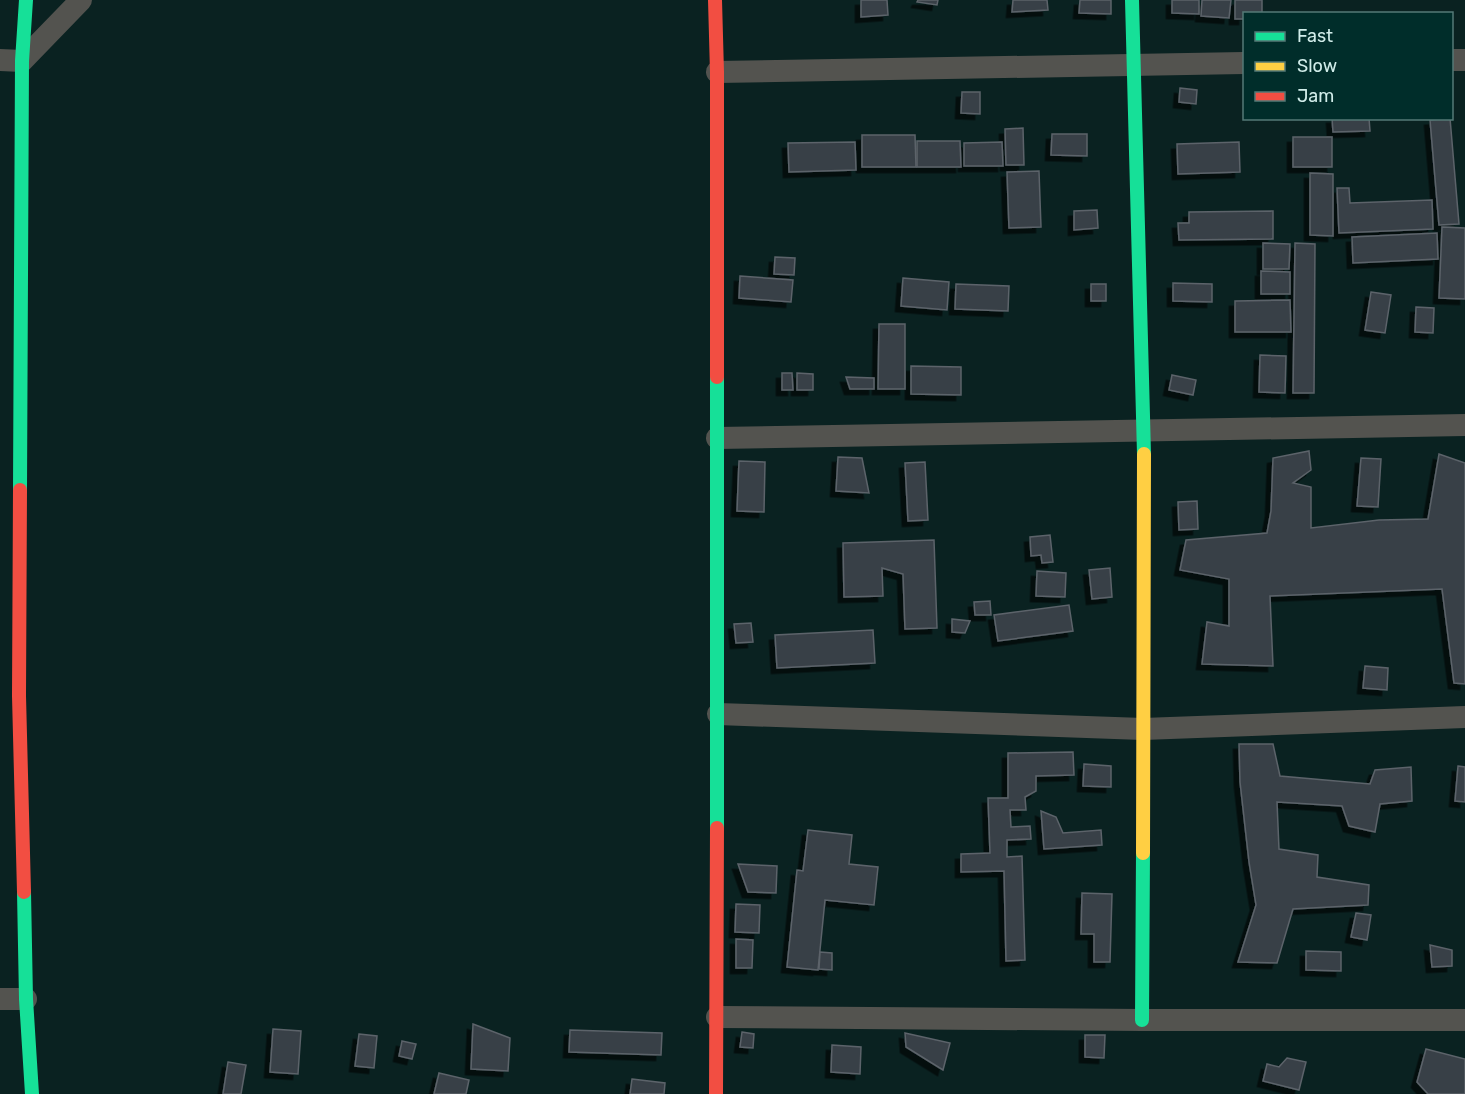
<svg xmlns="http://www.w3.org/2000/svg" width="1465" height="1094" font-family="Rubik,sans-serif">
	<defs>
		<filter id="shadow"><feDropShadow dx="-5.5" dy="5.5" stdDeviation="0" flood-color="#0009"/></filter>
	</defs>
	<rect width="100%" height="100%" fill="#0a2221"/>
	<!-- building -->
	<g fill="#394047" stroke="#5c636a" stroke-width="1.5" filter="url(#shadow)">
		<path d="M861,0H887L888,15L861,17Z"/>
		<path d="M918,0H938L937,5L917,2Z"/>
		<path d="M1013,0H1047L1048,10L1012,12Z"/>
		<path d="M1080,0H1111V14L1079,13Z"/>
		<path d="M1172,0H1199V14L1172,13Z"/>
		<path d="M1202,0H1231L1229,18L1201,16Z"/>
		<path d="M1235,0H1262V14H1244V19H1235Z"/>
		<path d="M1180,88L1197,90L1196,104L1179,102Z"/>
		<path d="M962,92H980V114L961,113Z"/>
		<path d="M1332,118H1369L1370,131L1333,132Z"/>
		<path d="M1450,118L1459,224L1439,225L1430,120Z"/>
		<path d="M1023,128L1024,165H1006L1005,129Z"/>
		<path d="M1052,134H1087V156L1051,155Z"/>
		<path d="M862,135H915L916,167H862Z"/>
		<rect x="1293" y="137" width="39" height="30"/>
		<path d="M917,141H960L961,167H917Z"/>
		<path d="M855,142L856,170L789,172L788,143Z"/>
		<path d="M1002,142L1003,166H964V143Z"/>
		<path d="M1239,142L1240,172L1178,174L1177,144Z"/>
		<path d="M1039,171L1041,227L1009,228L1007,172Z"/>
		<path d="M1310,173L1333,174V236L1310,235Z"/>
		<path d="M1337,188H1349L1350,203L1432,200L1433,229L1339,233Z"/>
		<path d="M1097,210L1098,228L1074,230V211Z"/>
		<path d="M1273,211V239L1179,240L1178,223H1189V212Z"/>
		<path d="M1442,227L1465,228V299L1439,298Z"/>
		<path d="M1437,233L1438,259L1353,263L1352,237Z"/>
		<path d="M1263,243L1290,244L1289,269H1263Z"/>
		<path d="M1295,243L1315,244L1314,393H1293Z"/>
		<path d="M775,257L795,258L794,275L774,274Z"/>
		<path d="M1261,271L1290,272V294H1261Z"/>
		<path d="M740,276L793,280L791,302L739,298Z"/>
		<path d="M903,278L949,282L947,310L901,306Z"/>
		<path d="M1173,283L1212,284V302L1173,301Z"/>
		<path d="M956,284L1009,286L1008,311L955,309Z"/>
		<rect x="1091" y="284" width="15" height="17"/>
		<path d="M1371,292L1391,295L1385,333L1365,330Z"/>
		<path d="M1290,300L1291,332H1235V301Z"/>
		<path d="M1416,307L1434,308L1433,333L1415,332Z"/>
		<path d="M879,324H905V389H878Z"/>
		<path d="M1260,355L1286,356L1285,393L1259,392Z"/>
		<path d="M911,366L961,367V395L911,394Z"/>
		<path d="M782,373H792L793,390H782Z"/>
		<path d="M797,373L813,374V390H797Z"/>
		<path d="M1172,375L1196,380L1193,395L1169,390Z"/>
		<path d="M846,377L874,378V389H850Z"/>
		<path d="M1309,451L1311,470L1293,483L1311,487V528L1379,520L1428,519L1439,454L1465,463V684L1454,683L1442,589L1270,596L1273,666L1202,664L1207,622L1229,626V579L1180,570L1186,540L1267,533L1271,511L1273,458Z"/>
		<path d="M838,457L862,458L869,493L836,491Z"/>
		<path d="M1361,458L1381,459L1378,507L1357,506Z"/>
		<path d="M739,461L765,462L764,512L737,511Z"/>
		<path d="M925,462L928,520L908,521L905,463Z"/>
		<path d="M1197,501L1198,529L1179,530L1178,502Z"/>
		<path d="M1050,535L1053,562L1042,563L1041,555L1031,556L1030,537Z"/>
		<path d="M934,540L937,628L905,629L903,574L882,568L883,596L844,597L843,543Z"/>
		<path d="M1110,568L1112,597L1092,599L1089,570Z"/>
		<path d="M1037,571L1066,573L1065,597L1036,596Z"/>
		<path d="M990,601L991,615H975L974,602Z"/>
		<path d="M1069,605L1073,631L998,641L994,615Z"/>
		<path d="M952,619L970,621L965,633L952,632Z"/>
		<path d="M751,623L753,642L736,643L734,624Z"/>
		<path d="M873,630L875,663L777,668L775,635Z"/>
		<path d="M1365,666L1388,668L1387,690L1363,688Z"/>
		<path d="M1239,744H1273L1280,776L1370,784L1375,770L1411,767L1412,801L1380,804L1375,832L1349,826L1342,806L1277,802L1279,849L1318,855L1317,877L1369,885L1368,905L1293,909L1277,963L1238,962L1256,905L1249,862L1240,782Z"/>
		<path d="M1073,752L1074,775L1036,776V791L1025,797L1026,810H1010L1011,827L1030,826L1031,839L1007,840V857L1022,856L1025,960L1006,961L1004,871L961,872V854L990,853L988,798H1008V753Z"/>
		<path d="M1084,764L1111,766V787L1083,786Z"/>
		<path d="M1458,766L1465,767V802L1455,801Z"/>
		<path d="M1041,811L1056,817L1063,833L1101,830L1102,845L1044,849Z"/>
		<path d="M808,830L852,835L849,864L878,867L874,905L825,900L818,970L787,967L797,870L803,871Z"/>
		<path d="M738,864L777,866L776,893L748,892Z"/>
		<path d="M1082,893L1112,894L1110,962H1094V934H1081Z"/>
		<path d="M736,904L760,905L759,933L735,932Z"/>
		<path d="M1356,913L1371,915L1367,940L1351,937Z"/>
		<path d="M736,939L753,940L752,968H736Z"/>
		<path d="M1430,945L1452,950V966L1432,967Z"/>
		<path d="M1306,951L1341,952V971L1306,970Z"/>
		<path d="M820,952L832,953V970L819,969Z"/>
		<path d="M473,1024L510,1038L508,1071L471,1069Z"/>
		<path d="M273,1029L301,1031L298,1074L270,1072Z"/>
		<path d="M570,1030L662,1033L661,1055L569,1052Z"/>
		<path d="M742,1032L754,1034L753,1048L740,1047Z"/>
		<path d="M905,1033L950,1043L943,1070L906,1047Z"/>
		<path d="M359,1034L377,1036L374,1068L355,1066Z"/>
		<path d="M1085,1035H1105L1104,1058L1085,1057Z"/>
		<path d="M402,1041L416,1044L412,1059L399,1056Z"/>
		<path d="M832,1045L861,1047L860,1074L831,1072Z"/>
		<path d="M1426,1049L1465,1059V1094H1428L1417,1082Z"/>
		<path d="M1287,1058L1306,1062L1299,1090L1263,1081L1267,1064L1279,1067Z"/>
		<path d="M228,1062L246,1065L241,1094H223Z"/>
		<path d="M439,1073L469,1080L466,1094H434Z"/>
		<path d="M632,1079L665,1083L664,1094H630Z"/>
	</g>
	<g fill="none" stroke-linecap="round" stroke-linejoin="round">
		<!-- street -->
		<g stroke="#53534f" stroke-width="22">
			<path d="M0,60L22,61L81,0"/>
			<path d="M1452,60H1465"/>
			<path d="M717,72L1244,63"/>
			<path d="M717,438L1465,425"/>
			<path d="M718,714L1143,729L1465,717"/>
			<path d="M0,999H26"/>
			<path d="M717,1017L1142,1020H1465"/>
		</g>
		<!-- fast -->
		<g stroke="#16e098" stroke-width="14">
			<path d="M1132,0L1144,454"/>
			<path d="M20,490L22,61L26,0"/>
			<path d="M717,828V377"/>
			<path d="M24,892L26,999L32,1094"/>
			<path d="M1142,1020L1143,853"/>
		</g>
		<!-- slow -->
		<path stroke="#ffcf43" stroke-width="14" d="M1143,853L1144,454"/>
		<!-- jam -->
		<g stroke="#f24e42" stroke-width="14">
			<path d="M715,0L717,72V377"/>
			<path d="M20,490L19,696L24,892"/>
			<path d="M716,1094L717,828"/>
		</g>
	</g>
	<!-- legend -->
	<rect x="1243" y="12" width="210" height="108" fill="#002d2a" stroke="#547a77" stroke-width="1.5"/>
	<rect x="1255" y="32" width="30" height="9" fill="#16e098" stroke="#547a77" stroke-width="1.5"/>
	<text x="1297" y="42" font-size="18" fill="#d1edea">Fast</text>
	<rect x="1255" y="62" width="30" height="9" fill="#ffcf43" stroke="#547a77" stroke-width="1.5"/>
	<text x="1297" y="72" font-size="18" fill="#d1edea">Slow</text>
	<rect x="1255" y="92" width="30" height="9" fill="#f24e42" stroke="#547a77" stroke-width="1.5"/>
	<text x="1297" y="102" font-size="18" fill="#d1edea">Jam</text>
</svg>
